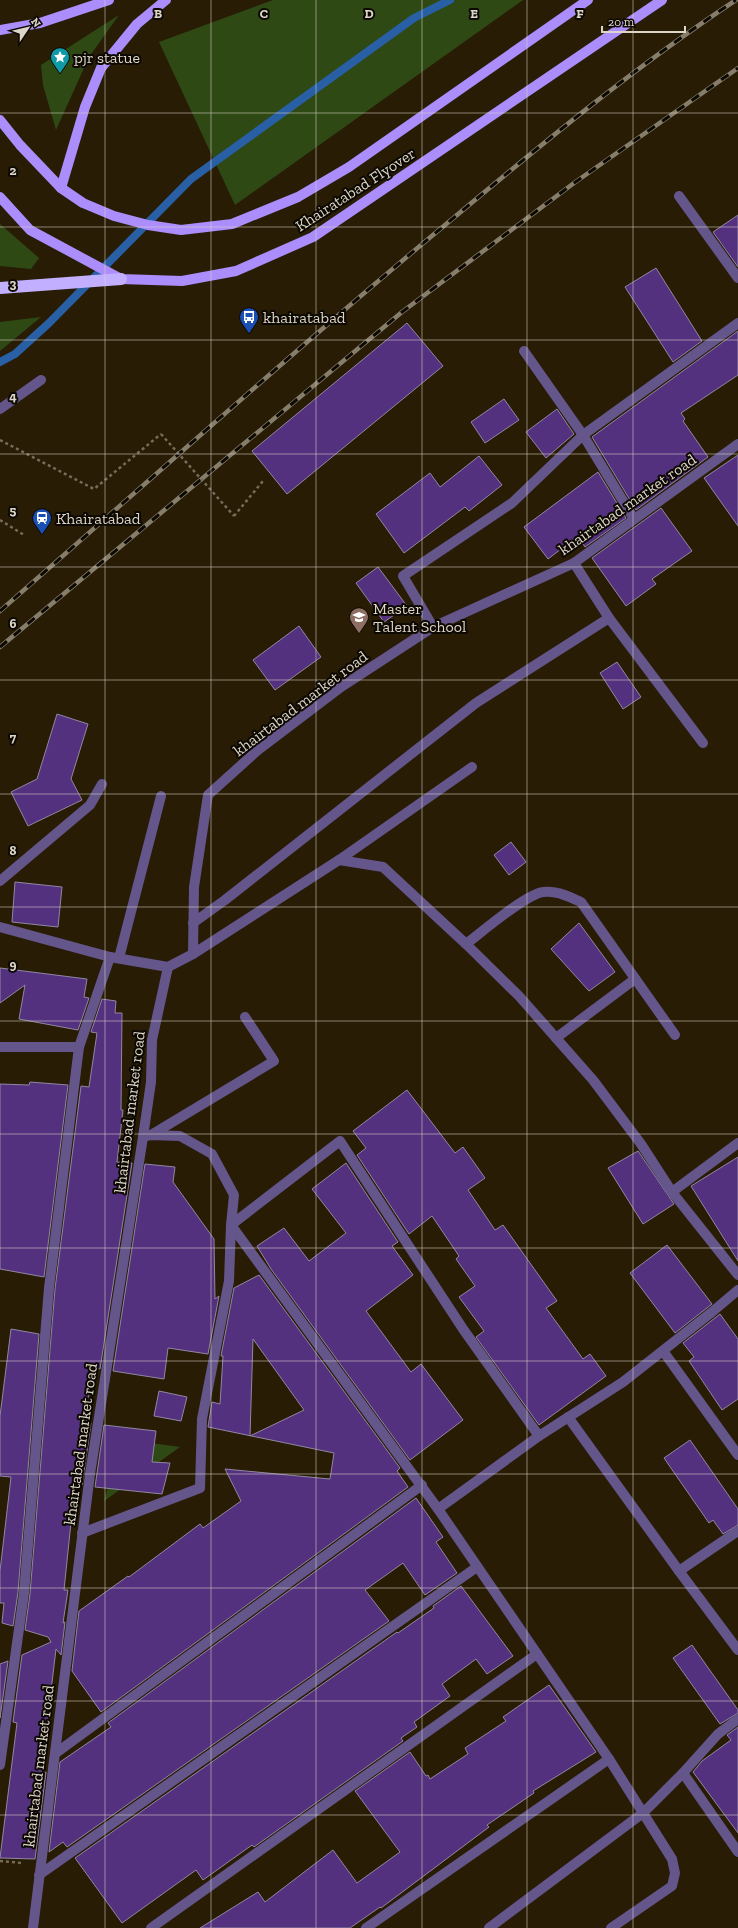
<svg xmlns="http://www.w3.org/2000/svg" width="738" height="1928" font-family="'Zilla Slab',serif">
	<rect width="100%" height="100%" fill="#281c05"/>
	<!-- green -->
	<g fill="#2f4915">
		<path d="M273,0H523L235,205L159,42Z"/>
		<path d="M119,15L89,57L56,130L43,85L41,65Z"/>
		<path d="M0,224L39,258L31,269L0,266Z"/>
		<path d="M41,317L0,351V322Z"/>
		<path d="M122,1439L180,1447L104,1501Z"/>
	</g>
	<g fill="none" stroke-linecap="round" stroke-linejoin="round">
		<!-- stream -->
		<path stroke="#285fa5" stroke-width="8" d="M0,362L15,354L49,323L191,179L414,18L450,0"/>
	</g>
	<!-- building -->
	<g fill="#54317e" stroke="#9187a2" fill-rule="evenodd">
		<path d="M738,215V267L713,232Z"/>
		<path d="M656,268L702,341L673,362L625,287Z"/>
		<path d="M407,323L443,366L287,494L252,451Z"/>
		<path d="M738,331V375L681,413L685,419L683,421L708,457L636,510L592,437Z"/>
		<path d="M504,399L519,420L485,443L471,422Z"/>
		<path d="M557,409L574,434L546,458L526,432Z"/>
		<path d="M738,455V526L704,478Z"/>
		<path d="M479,456L502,485L469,511L465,507L404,553L376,514L430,473L440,487Z"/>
		<path d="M598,472L626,518L585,547L578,536L548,559L524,527Z"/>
		<path d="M661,508L692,551L652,579L656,584L626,606L592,558Z"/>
		<path d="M378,567L407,606L384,622L356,583Z"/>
		<path d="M299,626L321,657L275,690L253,660Z"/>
		<path d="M617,662L641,697L623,709L600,673Z"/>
		<path d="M57,714L88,724L71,779L82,800L28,826L11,792L37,779Z"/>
		<path d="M511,842L526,862L509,875L494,855Z"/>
		<path d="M15,882L62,887L58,927L12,922Z"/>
		<path d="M579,923L615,972L589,991L551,949Z"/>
		<path d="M0,968L87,979L84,997L89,998L78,1030L19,1019L25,985L0,1003Z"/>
		<path d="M102,999L116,1001L115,1013H122L121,1110H123L117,1162L132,1163L100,1369L92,1367L86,1422L91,1423L82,1485L75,1484L64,1590H68L63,1623L65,1622L61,1655L56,1649L41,1775L46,1772L35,1859L0,1858L17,1723L13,1722L22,1655L51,1642L48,1637L25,1630L30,1594L55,1289L81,1086L89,1087L97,1033L91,1032Z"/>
		<path d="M30,1082L68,1085L44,1277L0,1269V1084L29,1085Z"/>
		<path d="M407,1090L455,1153L463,1147L485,1178L468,1190L495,1230L503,1225L557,1301L546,1308L583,1359L590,1354L606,1376L539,1425L476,1337L484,1331L459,1297L475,1286L456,1259L459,1256L432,1216L409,1234L357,1155L366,1148L353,1131Z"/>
		<path d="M638,1151L674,1204L643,1224L608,1168Z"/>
		<path d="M738,1157V1261L691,1186Z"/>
		<path d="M346,1163L398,1242L392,1246L413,1275L366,1311L411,1372L421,1364L463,1420L410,1460L271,1269L257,1246L284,1228L309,1261L346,1233L312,1189Z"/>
		<path d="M145,1164L175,1167L173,1182L214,1239L215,1299L219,1296L208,1354L168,1348L164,1379L113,1371Z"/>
		<path d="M667,1245L712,1304L675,1333L630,1273Z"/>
		<path d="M259,1275L400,1468L397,1471L408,1487L101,1712L72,1671L79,1611L128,1576L129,1577L200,1524L203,1528L241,1501L225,1469L330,1479L334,1453L208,1427L212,1402L220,1404L223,1356H221L234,1288ZM253,1339L304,1410L250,1436Z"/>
		<path d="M720,1314L738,1339V1399L722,1410L689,1361L694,1357L683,1343Z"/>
		<path d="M11,1329L39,1334L18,1592L13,1626L2,1623L4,1603H0V1571L11,1477L0,1476V1416Z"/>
		<path d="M159,1391L187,1397L181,1421L154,1416Z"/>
		<path d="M104,1425L156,1431L152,1462L170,1463L162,1494L95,1487Z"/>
		<path d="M690,1440L738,1509V1525L723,1534L713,1520L709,1523L664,1458Z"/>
		<path d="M416,1498L443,1537L436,1542L457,1573L425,1595L403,1563L365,1590L389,1621L67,1847L63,1842L49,1852L60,1762L111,1727L108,1723Z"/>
		<path d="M461,1586L513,1656L487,1674L476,1659L442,1684L450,1696L414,1722L417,1727L401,1738L403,1741L254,1847L252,1845L203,1880L196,1870L122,1923L75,1858L397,1632L398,1633L434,1608L433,1606Z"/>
		<path d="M692,1645L738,1710V1713L720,1724L673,1658Z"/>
		<path d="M8,1661L0,1718V1664Z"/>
		<path d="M549,1685L596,1752L533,1791L534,1793L487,1825L489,1827L381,1908L380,1907L350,1928H200L258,1892L265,1902L333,1850L357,1883L400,1852L355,1791L410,1752L426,1776L428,1775L430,1779L468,1754L465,1748L506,1721L503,1717Z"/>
		<path d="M738,1727V1833L693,1772L702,1761L731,1740L727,1735Z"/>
	</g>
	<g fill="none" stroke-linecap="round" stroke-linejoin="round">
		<!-- path -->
		<g stroke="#766c59" stroke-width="2.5" stroke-dasharray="3 3" stroke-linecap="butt">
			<path d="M0,440L94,489L161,434"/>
			<path d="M234,516L263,481"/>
			<path d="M0,520L24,535"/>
			<path d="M0,1861L22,1863"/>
		</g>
		<!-- minor -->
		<g stroke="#64568b" stroke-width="10">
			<path d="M679,196L738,278"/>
			<path d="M524,351L583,435L634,519"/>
			<path d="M0,409L41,380"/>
			<path d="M574,563L609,618L703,743"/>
			<path d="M433,627L403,576L512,503L583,435L738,323"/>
			<path d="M339,860L383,867L466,944L519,996L593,1080L641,1144L672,1192L738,1275"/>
			<path d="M0,881L90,805L102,784"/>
			<path d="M193,923L225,900L476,703L609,618"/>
			<path d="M0,927L110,957L168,967L193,954L194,887L208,795L258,750L341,687L433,627L574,563L738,444"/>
			<path d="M466,944C482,932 526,894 543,892C557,890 569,897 581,902L675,1035"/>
			<path d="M193,954L339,860L472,767"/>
			<path d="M119,958L161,796"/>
			<path d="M556,1038L635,979"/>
			<path d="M0,1047H79"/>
			<path d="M151,1135L274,1061L245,1017"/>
			<path d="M143,1137L151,1135L180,1136L212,1154L234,1195L231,1225L438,1509L609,1759L672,1859L675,1873L672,1886L611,1928"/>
			<path d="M672,1192L738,1143"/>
			<path d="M663,1351L738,1455"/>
			<path d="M568,1417L679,1571L738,1650"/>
			<path d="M438,1509L539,1436L623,1382L712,1312L738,1290"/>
			<path d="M82,1533L200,1488L202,1419L229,1281L231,1225L340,1141L463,1329L539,1436"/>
			<path d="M679,1571L738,1531"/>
			<path d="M56,1753L422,1485"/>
			<path d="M0,1765L24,1593L49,1288L79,1047L110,957"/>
			<path d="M683,1773L738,1852"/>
			<path d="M39,1875L477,1567"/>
			<path d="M33,1928L90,1474L143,1137L151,1082L152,1040L168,967"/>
			<path d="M151,1928L537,1654"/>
			<path d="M366,1928L609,1759"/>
			<path d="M489,1928L643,1813L683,1773L718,1734L738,1719"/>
		</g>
		<!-- major -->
		<g stroke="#ab8dfb" stroke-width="10">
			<path d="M0,30L40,23L109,0"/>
			<path d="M0,120L20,145L61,188L83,203L114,216L148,225L181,230L232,224L298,197L349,167L588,0"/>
			<path d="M61,188L85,107L101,68L137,24L166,0"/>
			<path d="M0,197L30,230L121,279L182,281L236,271L313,237L662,0"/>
		</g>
		<!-- highway -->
		<path stroke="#c2afff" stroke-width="12" d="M0,288L121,279"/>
		<!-- rail casing -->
		<g stroke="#867d6b" stroke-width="4.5">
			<g id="rail">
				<path d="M0,611C150,480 298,347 451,220C543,143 636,66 736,0"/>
				<path d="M0,647L402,312L574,183L738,68"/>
			</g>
		</g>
		<!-- rail -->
		<use href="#rail" stroke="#0c0802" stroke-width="3" stroke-dasharray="9" stroke-linecap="butt"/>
		<!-- path-bridge -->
		<path stroke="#766c59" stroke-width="2.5" stroke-dasharray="3 3" stroke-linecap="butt" d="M161,434L234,516"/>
	</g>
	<!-- grid -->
	<path fill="none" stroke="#ddd6c8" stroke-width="1" stroke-opacity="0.55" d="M105,0V1928M211,0V1928M316,0V1928M422,0V1928M527,0V1928M633,0V1928M0,113H738M0,227H738M0,340H738M0,454H738M0,567H738M0,680H738M0,794H738M0,907H738M0,1021H738M0,1134H738M0,1248H738M0,1361H738M0,1474H738M0,1588H738M0,1701H738M0,1815H738"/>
	<!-- icons -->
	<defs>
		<g id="sight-pin" transform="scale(1)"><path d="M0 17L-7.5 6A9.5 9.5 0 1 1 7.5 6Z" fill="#0f9aa8" stroke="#0c0802"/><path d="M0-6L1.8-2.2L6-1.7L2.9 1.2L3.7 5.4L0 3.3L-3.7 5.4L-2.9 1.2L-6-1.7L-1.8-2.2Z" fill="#fff"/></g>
		<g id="bus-pin" transform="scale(1)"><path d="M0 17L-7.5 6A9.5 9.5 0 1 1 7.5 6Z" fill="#1a4fb4" stroke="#0c0802"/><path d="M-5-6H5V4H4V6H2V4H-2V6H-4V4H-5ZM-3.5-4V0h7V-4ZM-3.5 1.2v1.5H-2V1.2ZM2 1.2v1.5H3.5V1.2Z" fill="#fff"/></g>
		<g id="station-pin" transform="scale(1)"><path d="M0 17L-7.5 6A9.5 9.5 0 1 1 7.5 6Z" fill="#1a4fb4" stroke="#0c0802"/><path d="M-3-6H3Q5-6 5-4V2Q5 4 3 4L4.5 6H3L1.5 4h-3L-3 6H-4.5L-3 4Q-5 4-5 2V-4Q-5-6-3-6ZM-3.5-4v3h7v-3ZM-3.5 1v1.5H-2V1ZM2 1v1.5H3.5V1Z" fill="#fff"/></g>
		<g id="university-pin" transform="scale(1)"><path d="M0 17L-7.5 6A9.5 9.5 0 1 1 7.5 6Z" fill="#8d6e63" stroke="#0c0802"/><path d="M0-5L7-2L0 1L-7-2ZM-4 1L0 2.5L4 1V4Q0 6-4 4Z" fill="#fff"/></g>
	</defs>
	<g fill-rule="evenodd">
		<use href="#sight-pin" x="60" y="57"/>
		<use href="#bus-pin" x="249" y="317"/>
		<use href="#station-pin" x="42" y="518"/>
		<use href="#university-pin" x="359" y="617"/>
	</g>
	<g text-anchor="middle" stroke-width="4" stroke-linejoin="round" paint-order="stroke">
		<!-- poi labels -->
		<g font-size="16" fill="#ddd6c8" stroke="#0c0802" text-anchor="start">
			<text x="74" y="63">pjr statue</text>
			<text x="263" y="323">khairatabad</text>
			<text x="56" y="524">Khairatabad</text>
			<text x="373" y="614">Master<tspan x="373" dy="18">Talent School</tspan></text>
		</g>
		<!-- street labels -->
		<g font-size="16" fill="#ddd6c8" stroke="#0c0802">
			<text transform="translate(355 189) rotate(-33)" y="6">Khairatabad Flyover</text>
			<text transform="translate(627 504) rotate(-35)" y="6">khairtabad market road</text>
			<text transform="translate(300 703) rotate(-37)" y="6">khairtabad market road</text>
			<text transform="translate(129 1112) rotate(-83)" y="6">khairtabad market road</text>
			<text transform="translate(80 1444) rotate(-82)" y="6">khairtabad market road</text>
			<text transform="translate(38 1766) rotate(-83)" y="6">khairtabad market road</text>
		</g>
	</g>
	<g font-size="13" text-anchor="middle" font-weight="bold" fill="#ddd6c8" stroke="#0c0802" stroke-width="4" stroke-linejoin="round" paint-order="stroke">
		<text x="158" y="18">B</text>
		<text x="264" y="18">C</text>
		<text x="369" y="18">D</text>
		<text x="474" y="18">E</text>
		<text x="580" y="18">F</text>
		<text x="13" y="175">2</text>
		<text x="13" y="288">3</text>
		<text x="13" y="401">4</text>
		<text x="13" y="515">5</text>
		<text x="13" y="628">6</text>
		<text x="13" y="742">7</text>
		<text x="13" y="855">8</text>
		<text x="13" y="969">9</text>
	</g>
	<!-- north arrow -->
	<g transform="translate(28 28) rotate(55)" stroke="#0c0802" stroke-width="3" paint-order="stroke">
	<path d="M0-3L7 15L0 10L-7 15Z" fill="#ddd6c8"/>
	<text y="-6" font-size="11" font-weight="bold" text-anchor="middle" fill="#ddd6c8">N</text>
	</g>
	<!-- scale -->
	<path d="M602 26v6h83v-6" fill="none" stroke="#ddd6c8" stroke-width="2"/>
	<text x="608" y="26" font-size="12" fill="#ddd6c8" stroke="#0c0802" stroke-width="3" paint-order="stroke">20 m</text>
</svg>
